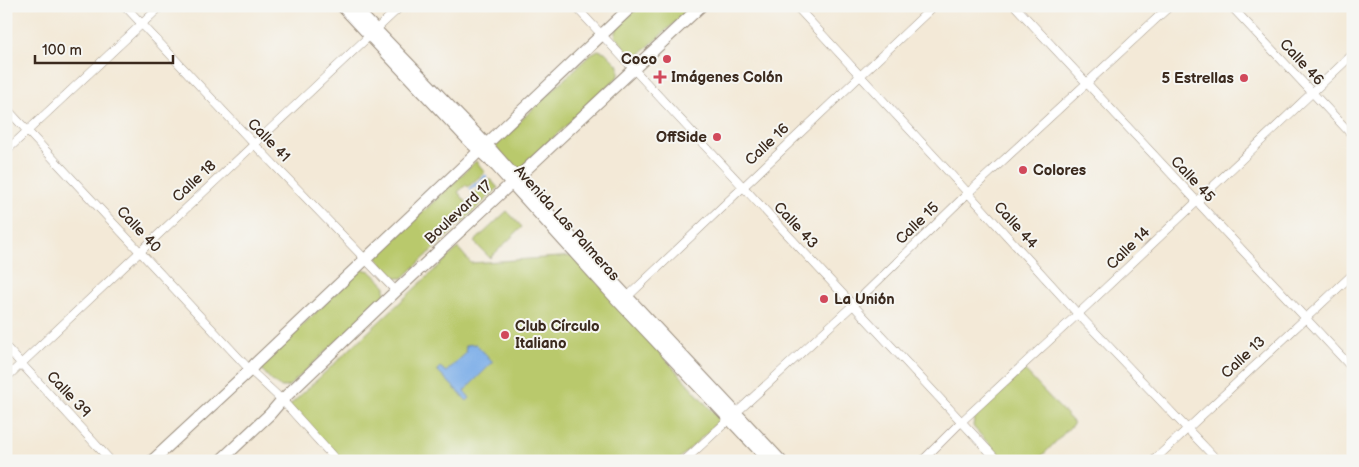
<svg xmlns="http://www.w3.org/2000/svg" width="1359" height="467" font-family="'Balsamiq Sans',sans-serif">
	<rect width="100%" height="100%" fill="#f6f6f2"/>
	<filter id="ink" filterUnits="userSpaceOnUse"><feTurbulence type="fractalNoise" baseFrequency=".02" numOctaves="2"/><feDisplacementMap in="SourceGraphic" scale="10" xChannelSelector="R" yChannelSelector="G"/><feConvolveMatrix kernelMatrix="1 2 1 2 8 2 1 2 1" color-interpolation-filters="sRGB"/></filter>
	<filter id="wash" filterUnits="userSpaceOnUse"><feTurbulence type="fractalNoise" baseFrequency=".0096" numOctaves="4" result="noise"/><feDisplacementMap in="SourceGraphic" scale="20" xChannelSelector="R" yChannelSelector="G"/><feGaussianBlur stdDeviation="1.12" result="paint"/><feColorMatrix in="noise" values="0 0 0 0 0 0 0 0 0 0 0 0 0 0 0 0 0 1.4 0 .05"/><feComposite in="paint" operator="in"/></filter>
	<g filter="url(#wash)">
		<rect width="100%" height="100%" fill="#f3e9d7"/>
		<!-- green -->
		<g fill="#b9c96c" stroke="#7a7a45">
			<path d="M639,6H693L638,56L631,55L615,36L618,25Z"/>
			<path d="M598,50L605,52L619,66V76L521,168L513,167L496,147L499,141L591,54Z"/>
			<path d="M476,161L485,172L468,187L466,185L458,192L467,203L473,197L472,195L490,179L498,188L403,278H396L378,260L377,256Z"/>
			<path d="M507,211L522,227L490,258L474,242Z"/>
			<path d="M458,248L471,263L574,256L720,420L677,461H339L288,407Z"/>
			<path d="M362,269L370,271L385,285V294L383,298L289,386C277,391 269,377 262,370L261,364Z"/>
			<path d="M1024,370L1074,423L1037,461H1005L975,429L973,426L974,419Z"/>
		</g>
		<!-- water -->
		<path fill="#7daee8" stroke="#5c6c83" d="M476,344L493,362L464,391L470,398L467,401L437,370L440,367L446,372L465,354L466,345Z"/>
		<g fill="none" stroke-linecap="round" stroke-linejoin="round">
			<!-- stream -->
			<path stroke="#7daee8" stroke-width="2.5" d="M470,189L486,176"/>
		</g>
	</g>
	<g filter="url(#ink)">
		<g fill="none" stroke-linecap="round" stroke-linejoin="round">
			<!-- minor casing -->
			<g stroke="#978a7a" stroke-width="9">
				<g id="minor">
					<path d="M125,6L254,144L396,291"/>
					<path d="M575,6L998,461"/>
					<path d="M796,6L968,193L1078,314L1218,461"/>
					<path d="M1015,6L1353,369"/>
					<path d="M1231,6L1353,136"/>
					<path d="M6,108L250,370L282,400L337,461"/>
					<path d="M6,151L161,6"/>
					<path d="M624,300L934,6"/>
					<path d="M6,347L111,461"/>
					<path d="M6,378L401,6"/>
					<path d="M684,461L853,305L968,193L1170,6"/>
					<path d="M922,461L961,422L1078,314L1353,54"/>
					<path d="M1153,461L1353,274"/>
				</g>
			</g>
			<!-- secondary casing -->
			<g stroke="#978a7a" stroke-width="13">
				<g id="secondary">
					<path d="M342,6L472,144L497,167L620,303L769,461"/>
					<path d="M353,6L486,144L528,191L781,461"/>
					<path d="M152,461L250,370L255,364L632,6"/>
					<path d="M220,461L270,414L282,400L396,291L701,6"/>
				</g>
			</g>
			<!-- minor -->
			<use href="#minor" stroke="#fff" stroke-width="8"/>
			<!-- secondary -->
			<use href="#secondary" stroke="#fff" stroke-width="11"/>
		</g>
	</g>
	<!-- markers -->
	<g fill="#d1495b" stroke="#f6f6f2" stroke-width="2">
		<circle cx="667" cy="59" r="5"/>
		<path d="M657.5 69.5h5v5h5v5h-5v5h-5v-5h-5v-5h5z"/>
		<circle cx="1244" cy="78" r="5"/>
		<circle cx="717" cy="137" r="5"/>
		<circle cx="1023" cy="170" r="5"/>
		<circle cx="824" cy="299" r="5"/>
		<circle cx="505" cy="335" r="5"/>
	</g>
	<g text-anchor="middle" stroke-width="4" stroke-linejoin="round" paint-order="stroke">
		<!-- poi labels -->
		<g font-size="15" font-weight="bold" fill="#3b2a1e" stroke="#f6f6f2" text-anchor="start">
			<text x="657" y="64" text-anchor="end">Coco</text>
			<text x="671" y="82">Imágenes Colón</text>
			<text x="1234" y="83" text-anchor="end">5 Estrellas</text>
			<text x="707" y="142" text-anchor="end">OffSide</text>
			<text x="1033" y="175">Colores</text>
			<text x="834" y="304">La Unión</text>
			<text x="515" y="331">Club Círculo<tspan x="515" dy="17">Italiano</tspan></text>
		</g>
		<!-- street labels -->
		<g font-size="15" fill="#3b2a1e" stroke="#f6f6f2">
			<text transform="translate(1302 62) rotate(47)" y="5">Calle 46</text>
			<text transform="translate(269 140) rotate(46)" y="5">Calle 41</text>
			<text transform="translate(767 144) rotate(-43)" y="5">Calle 16</text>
			<text transform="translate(1193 179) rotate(47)" y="5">Calle 45</text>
			<text transform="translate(194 181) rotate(-43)" y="5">Calle 18</text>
			<text transform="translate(458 212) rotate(-43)" y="5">Boulevard 17</text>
			<text transform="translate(567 223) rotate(48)" y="5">Avenida Las Palmeras</text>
			<text transform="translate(917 223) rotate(-44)" y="5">Calle 15</text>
			<text transform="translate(796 225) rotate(47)" y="5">Calle 43</text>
			<text transform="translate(1016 225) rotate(48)" y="5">Calle 44</text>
			<text transform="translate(139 229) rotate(47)" y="5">Calle 40</text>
			<text transform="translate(1128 248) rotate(-44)" y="5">Calle 14</text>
			<text transform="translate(1243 357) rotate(-43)" y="5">Calle 13</text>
			<text transform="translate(69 394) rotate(47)" y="5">Calle 39</text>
		</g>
	</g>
	<!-- margin -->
	<rect width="1359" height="467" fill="none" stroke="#f6f6f2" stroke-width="25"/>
	<!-- scale -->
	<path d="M35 55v8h138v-8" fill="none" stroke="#3b2a1e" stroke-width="2.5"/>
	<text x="42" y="55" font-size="15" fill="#3b2a1e" stroke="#f6f6f2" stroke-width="4" paint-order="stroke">100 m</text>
</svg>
